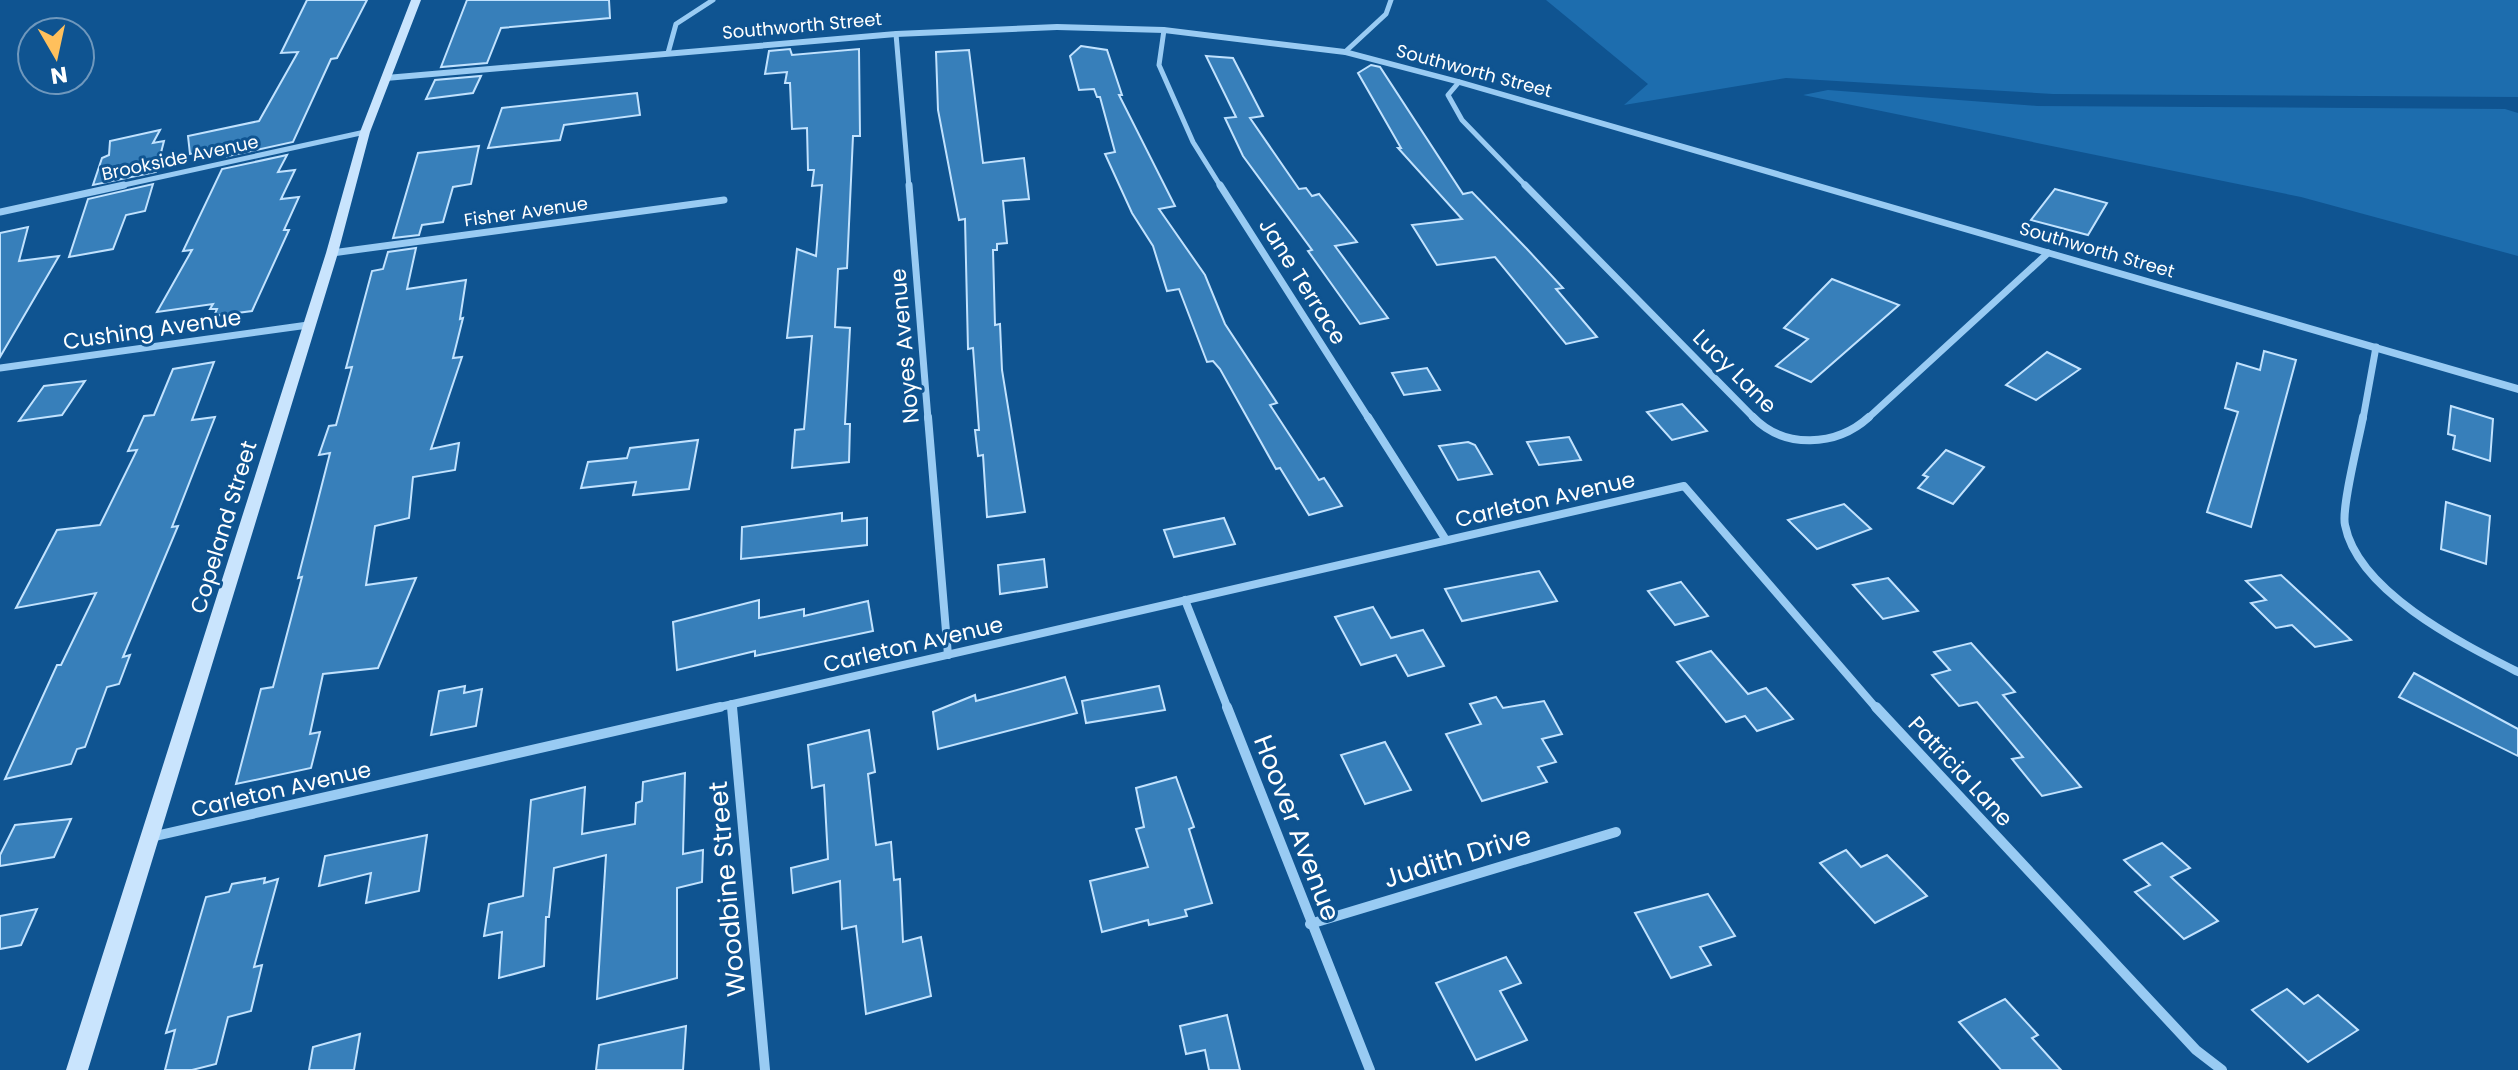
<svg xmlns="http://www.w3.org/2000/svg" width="2518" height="1070" font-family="Poppins,sans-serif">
	<rect width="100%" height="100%" fill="#0f5491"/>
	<!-- green -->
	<g fill="#1d6dae">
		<path d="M1546,0H2518V97L2053,94L1786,78L1624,105L1648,84Z"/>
		<path d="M1828,90L2037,106L2505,109L2518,113V256L2301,197L1803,95Z"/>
	</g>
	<!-- building -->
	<g fill="#377fba" stroke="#c1e2fe" stroke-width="2">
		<path d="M307,0H367L337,58L331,59L293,142L228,156L232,149L190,154L188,136L259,121L298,52L281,53Z"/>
		<path d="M467,0H609L610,18L501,28L487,63L441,67Z"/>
		<path d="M1081,46L1107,50L1122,95H1119L1175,206L1159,209L1205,275L1225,324L1277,403L1270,405L1319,480L1324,478L1342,506L1309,515L1280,468L1276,469L1220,369L1213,361L1207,362L1179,289L1167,291L1153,246L1132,213L1105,154L1115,152L1100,97H1097L1094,89L1079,90L1070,56Z"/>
		<path d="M790,49L792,55L859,49L860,136H853L847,268L838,269L835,327L850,328L845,424H850L849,462L792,468L795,430L804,429L812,336L787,338L797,249L816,256L822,185L812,186L814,170H808L807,128L792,129L790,83H785L787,72L765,74L769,51Z"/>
		<path d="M969,50L983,163L1024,158L1029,199L1003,201L1007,243L997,244V250H993L995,325L1000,324L1002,370L1025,512L987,517L983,455L978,456L975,430H979L973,348L968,349L965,219L959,220L938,110L936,52Z"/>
		<path d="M1206,56L1233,58L1263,116L1250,118L1299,189L1306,188L1312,196L1319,194L1357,242L1335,246L1388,318L1360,324L1308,251L1312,250L1243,156L1225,118L1236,117Z"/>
		<path d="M1371,65L1380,67L1463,194L1472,192L1527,249L1563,288L1556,289L1597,337L1566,344L1495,257L1437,265L1412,225L1462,219L1398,148H1401L1358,73Z"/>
		<path d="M481,76L473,93L426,99L435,80Z"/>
		<path d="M637,93L640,115L564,125L560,140L488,148L502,108Z"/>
		<path d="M160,130L153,143L164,141L156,172L93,185L102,158L109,155L110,141Z"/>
		<path d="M479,146L471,184L453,187L443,222L422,225L419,235L393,238L418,153Z"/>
		<path d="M287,155L278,172L295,170L281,199L299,197L284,230H289L252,311L214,316L217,309H210L213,304L157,312L192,250L183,251L222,169Z"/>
		<path d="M153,184L145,211L126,215L113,249L69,257L88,199Z"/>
		<path d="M2055,189L2107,203L2088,235L2031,220Z"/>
		<path d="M28,227L19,261L59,256L0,357V233Z"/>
		<path d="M416,248L407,289L466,280L460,319L463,318L453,358L462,357L431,449L459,443L455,470L413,477L409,518L375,526L366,585L416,578L378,668L323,674L310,734L320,732L311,768L236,784L261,689L273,687L302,577L298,578L330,453L319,455L329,426L336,425L352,367L346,368L372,271L383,269L388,252Z"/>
		<path d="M1832,279L1899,305L1811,382L1776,366L1808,339L1784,328Z"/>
		<path d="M2264,351L2296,360L2251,527L2207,512L2238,412L2225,408L2237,363L2260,370Z"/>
		<path d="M2047,352L2080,369L2036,400L2006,385Z"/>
		<path d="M214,362L192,420L215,417L172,527L178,526L123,657L130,655L119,684L107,687L85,747L77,749L71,764L5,779L57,665H61L96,593L16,608L57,530L100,525L137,450L128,451L144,416L154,415L173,369Z"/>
		<path d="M1427,368L1440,390L1404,395L1392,373Z"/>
		<path d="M85,381L62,415L19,421L44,386Z"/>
		<path d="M1682,404L1707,431L1672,440L1647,412Z"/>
		<path d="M2451,406L2493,419L2490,461L2453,449L2455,436L2448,434Z"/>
		<path d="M1569,437L1581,460L1539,465L1527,442Z"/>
		<path d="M698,440L689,489L633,495L636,482L581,488L588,462L627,458L630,448Z"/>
		<path d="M1468,442L1475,445L1492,474L1458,480L1439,446Z"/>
		<path d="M1946,450L1984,467L1953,504L1918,488L1928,477L1923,475Z"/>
		<path d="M2446,502L2490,516L2486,564L2441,549Z"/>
		<path d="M1844,504L1871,529L1817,549L1788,520Z"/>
		<path d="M842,513V521L867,518V545L741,559L742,527Z"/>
		<path d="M1224,518L1235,544L1174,557L1164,530Z"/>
		<path d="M1044,559L1047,587L1000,594L998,565Z"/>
		<path d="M1539,571L1557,601L1462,621L1445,589Z"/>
		<path d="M2281,575L2351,640L2315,647L2292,625L2276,628L2251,603L2266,600L2246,581Z"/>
		<path d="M1888,578L1918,611L1883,619L1853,585Z"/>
		<path d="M1681,582L1708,616L1675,625L1648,591Z"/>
		<path d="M759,600V618L804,609V616L868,601L873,631L755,656V651L677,670L673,622Z"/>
		<path d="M1373,607L1391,638L1423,630L1444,666L1408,676L1396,655L1361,665L1335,617Z"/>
		<path d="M1971,643L2015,692L2003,695L2081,787L2042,796L2012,759L2023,757L1977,702L1959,706L1932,675L1950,670L1934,652Z"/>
		<path d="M1711,651L1748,694L1766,688L1793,719L1757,731L1745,716L1726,722L1677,662Z"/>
		<path d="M2414,673L2518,729V756L2399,697Z"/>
		<path d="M1065,677L1077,713L938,749L933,712L975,695L976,701Z"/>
		<path d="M465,686L464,693L482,689L476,726L431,735L439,691Z"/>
		<path d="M1159,686L1165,710L1086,723L1082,701Z"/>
		<path d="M1496,697L1503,708L1544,701L1562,734L1542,739L1556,762L1538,767L1547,782L1482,801L1446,734L1481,724L1470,704Z"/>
		<path d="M869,730L875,772L868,774L876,845L891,842L894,880L900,879L903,942L921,937L931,996L866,1014L856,926L842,929L840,881L793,893L791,868L828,859L824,785L812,788L808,745Z"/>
		<path d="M1385,742L1411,790L1365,804L1341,755Z"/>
		<path d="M685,773L683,854L703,850L702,882L677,888V978L597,999L606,855L554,868L549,917H546L544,966L499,978L502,932L484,936L489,904L523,896L531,800L585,787L582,834L635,824L636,803L642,801L643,782Z"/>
		<path d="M1176,777L1194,827L1189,829L1212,903L1185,910L1187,916L1149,925L1148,920L1102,932L1090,881L1148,867L1136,829L1144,827L1136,788Z"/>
		<path d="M71,819L54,857L0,866V855L15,825Z"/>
		<path d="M427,835L419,891L366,903L371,873L319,886L325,856Z"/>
		<path d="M2162,843L2190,868L2171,877L2218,921L2184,939L2135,892L2150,885L2124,860Z"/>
		<path d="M1846,850L1861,867L1887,855L1927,896L1875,923L1820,863Z"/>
		<path d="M265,878L264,883L278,879L254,967L262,965L251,1011L228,1017L216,1064L192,1070H165L175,1030L166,1033L206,897L229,892L232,884Z"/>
		<path d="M1708,894L1735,936L1700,947L1711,965L1671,978L1635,913Z"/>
		<path d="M37,909L21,945L0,949V916Z"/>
		<path d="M1506,957L1521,983L1500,991L1527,1040L1476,1060L1436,983Z"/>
		<path d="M2287,989L2304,1004L2318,995L2358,1030L2308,1062L2252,1010Z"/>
		<path d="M2005,999L2038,1035L2032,1038L2061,1070H2001L1959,1022Z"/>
		<path d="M1227,1015L1240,1070H1209L1205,1050L1186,1054L1180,1026Z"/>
		<path d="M686,1026L683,1070H596L599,1045Z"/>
		<path d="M360,1034L354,1070H309L313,1047Z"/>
	</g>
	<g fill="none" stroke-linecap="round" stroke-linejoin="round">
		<!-- minor-far3 -->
		<g stroke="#99cbf3" stroke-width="5">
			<path d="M1164,30L1159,65L1193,142L1221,187"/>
			<path d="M896,34L909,187"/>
			<path d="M1345,52L1386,14L1391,0"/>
			<path d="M668,53L676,24L713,0"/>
			<path d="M1459,82L1448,95L1462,120L1527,187"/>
			<path d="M115,187L365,132"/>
		</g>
		<!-- minor-far2 -->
		<g stroke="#99cbf3" stroke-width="7">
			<path d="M909,185L928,419"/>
			<path d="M1220,185L1369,419"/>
			<path d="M1525,185L1755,419"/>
			<path d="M0,212L124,185"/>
			<path d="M332,253L724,200"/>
			<path d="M0,368L308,325"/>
			<path d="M1867,419L2048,253"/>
			<path d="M2363,419L2376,347"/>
		</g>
		<!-- minor-far1 -->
		<g stroke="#99cbf3" stroke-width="8">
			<path d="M928,417L948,655"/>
			<path d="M1368,417L1446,540"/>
			<path d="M1753,417C1784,449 1836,447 1869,417"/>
			<path d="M2363,417C2359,439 2341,508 2345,525C2358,592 2463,644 2518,672"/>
			<path d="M1185,600L1228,709"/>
			<path d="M732,704V709"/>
			<path d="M711,709L1684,486L1877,709"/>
		</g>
		<!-- minor -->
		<g stroke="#99cbf3" stroke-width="10">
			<path d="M732,707L765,1070"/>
			<path d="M1227,707L1370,1070"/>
			<path d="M1876,707L2196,1050L2222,1070"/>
			<path d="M151,837L720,707"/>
			<path d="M1310,924L1616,832"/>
		</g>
		<!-- tertiary -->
		<path fill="#99cbf3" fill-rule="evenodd" d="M1057,24L1164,27L1345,49L1462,80L2518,385V393L1456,84L1345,55L1164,33L1057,30L896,37L386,81L381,78L386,75L896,31Z"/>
		<!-- secondary -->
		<path fill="#c9e4fd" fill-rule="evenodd" d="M411,0H421L370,132L338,253L88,1070H66L326,253L360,132Z"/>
	</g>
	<g text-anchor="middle" stroke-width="6" stroke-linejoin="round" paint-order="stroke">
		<!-- far-street labels -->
		<g font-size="18" fill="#fff" stroke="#0f5491">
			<text transform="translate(802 26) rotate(-5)" y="6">Southworth Street</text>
			<text transform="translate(1474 71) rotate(15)" y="6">Southworth Street</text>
			<text transform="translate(180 158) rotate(-12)" y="6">Brookside Avenue</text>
			<text transform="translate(526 212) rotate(-8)" y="6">Fisher Avenue</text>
			<text transform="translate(2097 250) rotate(16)" y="6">Southworth Street</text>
		</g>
		<!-- street labels -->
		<g font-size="22" fill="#fff" stroke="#0f5491">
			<text transform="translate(1303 281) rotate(58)" y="8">Jane Terrace</text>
			<text transform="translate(152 329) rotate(-8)" y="8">Cushing Avenue</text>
			<text transform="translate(904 346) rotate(-95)" y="8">Noyes Avenue</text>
			<text transform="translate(1735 371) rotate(45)" y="8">Lucy Lane</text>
			<text transform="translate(1545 499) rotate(-13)" y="8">Carleton Avenue</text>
			<text transform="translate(223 527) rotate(-73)" y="8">Copeland Street</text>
			<text transform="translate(913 644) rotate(-13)" y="8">Carleton Avenue</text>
			<text transform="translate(1961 771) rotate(47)" y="8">Patricia Lane</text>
			<text transform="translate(281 789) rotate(-13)" y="8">Carleton Avenue</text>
		</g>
		<!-- near-street labels -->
		<g font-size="26" fill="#fff" stroke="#0f5491">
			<text transform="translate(1297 828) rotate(69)" y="9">Hoover Avenue</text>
			<text transform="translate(1457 857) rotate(-17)" y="9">Judith Drive</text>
			<text transform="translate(727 889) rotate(-95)" y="9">Woodbine Street</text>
		</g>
	</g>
	<!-- north arrow -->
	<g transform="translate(56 56) rotate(171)"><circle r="38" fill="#0f5491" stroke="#6f98bd" stroke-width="2"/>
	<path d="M0-6L14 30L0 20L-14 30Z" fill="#ffc05c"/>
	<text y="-12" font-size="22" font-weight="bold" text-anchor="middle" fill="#ffffff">N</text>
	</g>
</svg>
